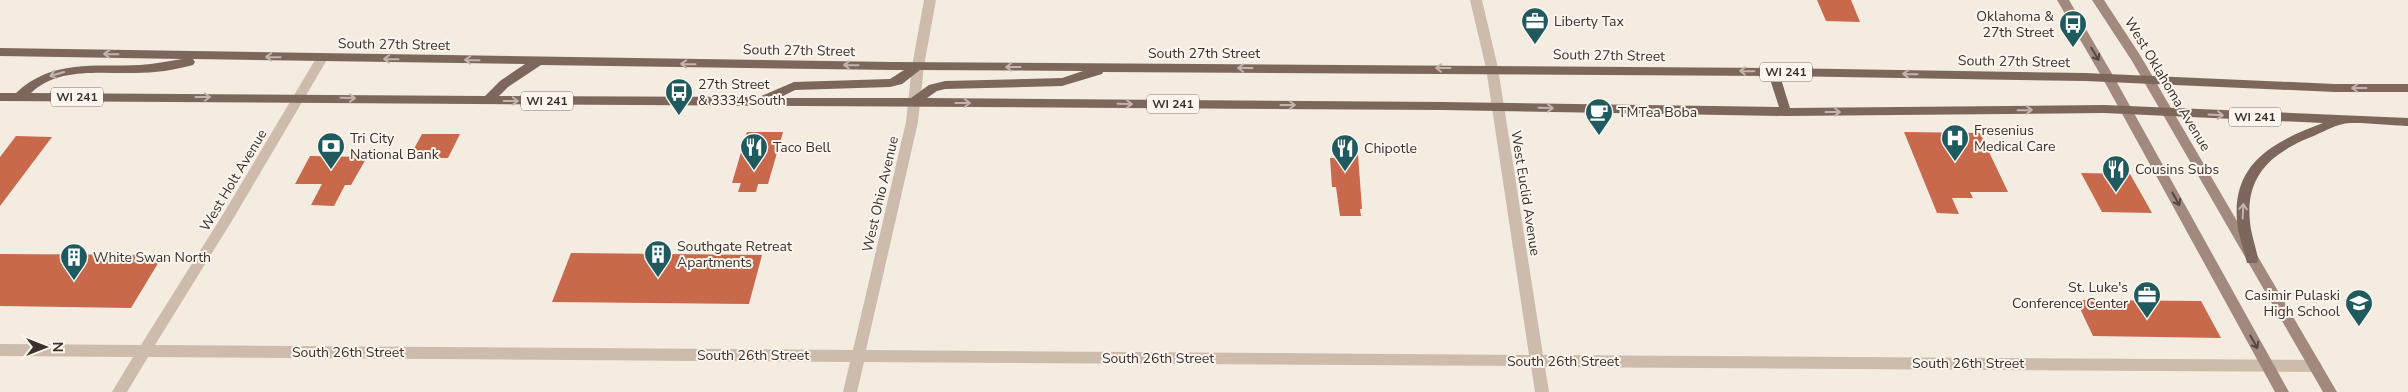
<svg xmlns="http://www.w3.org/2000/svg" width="2408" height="392" font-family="'Nunito Sans',sans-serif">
	<rect width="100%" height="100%" fill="#f4ebe1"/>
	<!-- building -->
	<g fill="#c8694b">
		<path d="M1817,0H1851L1860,22L1826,21Z"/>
		<path d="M747,132H783L768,184H758L756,192H738L741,183H732Z"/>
		<path d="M1904,132L1980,133L2008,192H1970L1973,198H1952L1959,214L1937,213Z"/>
		<path d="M422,134H460L448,158H409Z"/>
		<path d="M16,136L52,137L0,206V157Z"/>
		<path d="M1334,141H1357L1362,209H1360L1361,216H1340L1336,187H1332L1330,158H1335Z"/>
		<path d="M310,156L367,157L351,185H345L334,206L311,205L322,184H295Z"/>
		<path d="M2081,173L2130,174L2152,213L2102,212Z"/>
		<path d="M571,253L762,255L749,304L552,302Z"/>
		<path d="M0,254L163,255L131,308L0,306Z"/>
		<path d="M2076,300L2201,301L2221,338L2093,336Z"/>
	</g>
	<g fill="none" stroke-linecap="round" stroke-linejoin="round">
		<!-- street -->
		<path fill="#cdbbac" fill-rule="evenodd" d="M924,0H936L924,66L918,122L866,350L1529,355L1486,68L1470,0H1482L1498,68L1543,355L2315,360L2320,362L2322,366L2320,370L2315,372L1545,367L1549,392H1535L1531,366L864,362L857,392H843L850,362L148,357L127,392H112L133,357L0,356V344L141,345L225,211L318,55L322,54L328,58L233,219L155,345L853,350L906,122L912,66Z"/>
		<!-- secondary -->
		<g fill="#a18a7d" fill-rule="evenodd">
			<path d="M2057,0H2069L2115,79L2289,392H2275L2103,79Z"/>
			<path d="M2092,0H2104L2140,55L2337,392H2323L2132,61Z"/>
		</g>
		<!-- primary -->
		<path fill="#7d675c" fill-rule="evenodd" d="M0,48L892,62L1773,68L2085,73L2335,84H2408V92H2335L2085,81L1780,76L1790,108L2104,105L2408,118V126C2395,126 2353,121 2343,124C2333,126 2321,133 2311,137C2272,153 2245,175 2250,222C2251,234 2256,247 2258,259L2257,263H2247L2246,259C2243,247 2238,234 2237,221C2232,162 2275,141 2323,123L2104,113L1786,116L1442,110L0,101V93H16C52,59 94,67 140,65C154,64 168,61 182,59L0,56ZM193,59L525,64L500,81L485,96L31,93C58,67 101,74 135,73C154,73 175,70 193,65L195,62ZM541,65L892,70H904L890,79L794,82L759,97L499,96L508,87ZM920,70L1083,71L1062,78L945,81L929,85L911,98H779L795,90L890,87L902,84ZM1103,72L1769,76L1779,107L1442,102L927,98L937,91L945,89L1062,86L1102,74Z"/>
	</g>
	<!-- one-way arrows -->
	<defs><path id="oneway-shaft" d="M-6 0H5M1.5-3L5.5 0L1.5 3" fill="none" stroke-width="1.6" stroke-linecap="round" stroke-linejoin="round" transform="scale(1.25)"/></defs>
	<g stroke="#c2b5ac">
		<use href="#oneway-shaft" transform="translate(111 54) rotate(-179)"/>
		<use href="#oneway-shaft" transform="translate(273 57) rotate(-179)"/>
		<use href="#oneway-shaft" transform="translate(391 59) rotate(-179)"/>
		<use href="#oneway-shaft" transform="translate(472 60) rotate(-179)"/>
		<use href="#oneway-shaft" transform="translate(688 64) rotate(-179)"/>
		<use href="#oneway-shaft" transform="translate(851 65) rotate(-179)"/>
		<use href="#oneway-shaft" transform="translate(1013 67) rotate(-180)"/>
		<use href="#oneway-shaft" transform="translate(1245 68) rotate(180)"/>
		<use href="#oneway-shaft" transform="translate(1443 68) rotate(-180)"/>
		<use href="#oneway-shaft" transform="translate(1747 71) rotate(-179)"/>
		<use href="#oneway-shaft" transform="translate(57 74) rotate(164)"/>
		<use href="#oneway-shaft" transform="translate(1910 74) rotate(-179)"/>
		<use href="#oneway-shaft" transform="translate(2359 88) rotate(-180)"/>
		<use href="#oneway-shaft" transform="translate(203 97)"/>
		<use href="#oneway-shaft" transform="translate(348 98) rotate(1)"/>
		<use href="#oneway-shaft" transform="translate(511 101)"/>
		<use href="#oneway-shaft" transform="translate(963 103)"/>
		<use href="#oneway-shaft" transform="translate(1125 104) rotate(1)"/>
		<use href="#oneway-shaft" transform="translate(1288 105)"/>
		<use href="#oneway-shaft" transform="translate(1546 108) rotate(1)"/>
		<use href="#oneway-shaft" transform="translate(2025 110) rotate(-1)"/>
		<use href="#oneway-shaft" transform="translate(1833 112)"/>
		<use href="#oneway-shaft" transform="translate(2216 115) rotate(3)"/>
		<use href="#oneway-shaft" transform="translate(2243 211) rotate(-87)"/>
	</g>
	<g stroke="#544640">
		<use href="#oneway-shaft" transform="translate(2095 54) rotate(59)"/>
		<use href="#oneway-shaft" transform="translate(2176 199) rotate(61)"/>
		<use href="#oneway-shaft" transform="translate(2254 342) rotate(61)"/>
	</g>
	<!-- icons -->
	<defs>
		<g id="office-pin" transform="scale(1.4375)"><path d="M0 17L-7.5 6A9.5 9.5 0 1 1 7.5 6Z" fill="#1f5a5e" stroke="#fbf5ee"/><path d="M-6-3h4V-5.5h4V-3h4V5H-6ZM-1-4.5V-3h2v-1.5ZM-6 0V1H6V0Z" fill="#fff"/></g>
		<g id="bus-pin" transform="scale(1.4375)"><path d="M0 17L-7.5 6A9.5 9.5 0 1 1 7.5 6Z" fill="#1f5a5e" stroke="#fbf5ee"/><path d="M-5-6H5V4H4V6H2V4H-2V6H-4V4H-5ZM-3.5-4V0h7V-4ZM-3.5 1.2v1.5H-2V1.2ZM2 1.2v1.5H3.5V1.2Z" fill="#fff"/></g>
		<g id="cafe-pin" transform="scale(1.4375)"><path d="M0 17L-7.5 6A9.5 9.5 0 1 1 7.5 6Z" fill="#1f5a5e" stroke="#fbf5ee"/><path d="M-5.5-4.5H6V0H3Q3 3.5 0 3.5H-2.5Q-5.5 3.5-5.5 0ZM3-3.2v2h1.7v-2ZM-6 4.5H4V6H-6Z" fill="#fff"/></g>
		<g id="hospital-pin" transform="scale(1.4375)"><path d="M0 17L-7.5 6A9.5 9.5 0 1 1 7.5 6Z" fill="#1f5a5e" stroke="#fbf5ee"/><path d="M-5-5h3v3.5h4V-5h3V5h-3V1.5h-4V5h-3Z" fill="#fff"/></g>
		<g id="bank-pin" transform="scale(1.4375)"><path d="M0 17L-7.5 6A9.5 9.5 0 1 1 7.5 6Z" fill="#1f5a5e" stroke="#fbf5ee"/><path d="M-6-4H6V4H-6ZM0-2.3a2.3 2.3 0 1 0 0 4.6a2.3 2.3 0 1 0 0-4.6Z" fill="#fff"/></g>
		<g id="restaurant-pin" transform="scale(1.4375)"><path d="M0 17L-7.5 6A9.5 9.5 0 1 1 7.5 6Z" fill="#1f5a5e" stroke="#fbf5ee"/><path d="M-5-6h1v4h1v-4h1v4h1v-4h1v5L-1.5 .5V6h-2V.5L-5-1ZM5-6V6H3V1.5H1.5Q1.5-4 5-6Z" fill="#fff"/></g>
		<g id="building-pin" transform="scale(1.4375)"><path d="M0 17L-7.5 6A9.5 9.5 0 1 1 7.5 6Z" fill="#1f5a5e" stroke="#fbf5ee"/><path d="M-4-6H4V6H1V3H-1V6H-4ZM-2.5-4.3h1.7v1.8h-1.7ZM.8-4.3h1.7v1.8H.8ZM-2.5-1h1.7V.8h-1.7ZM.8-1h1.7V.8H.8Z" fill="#fff"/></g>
		<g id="school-pin" transform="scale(1.4375)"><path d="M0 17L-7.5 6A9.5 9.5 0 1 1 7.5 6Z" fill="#1f5a5e" stroke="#fbf5ee"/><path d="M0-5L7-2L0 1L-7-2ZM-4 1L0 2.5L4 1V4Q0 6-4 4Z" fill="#fff"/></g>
	</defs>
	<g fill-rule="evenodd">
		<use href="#office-pin" x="1535" y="21"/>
		<use href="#bus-pin" x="2073" y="24"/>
		<use href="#bus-pin" x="679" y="92"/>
		<use href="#cafe-pin" x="1599" y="112"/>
		<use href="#hospital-pin" x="1955" y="138"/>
		<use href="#bank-pin" x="331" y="146"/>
		<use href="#restaurant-pin" x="754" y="147"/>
		<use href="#restaurant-pin" x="1345" y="148"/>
		<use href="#restaurant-pin" x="2116" y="169"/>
		<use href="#building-pin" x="658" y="254"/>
		<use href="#building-pin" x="74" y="257"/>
		<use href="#office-pin" x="2147" y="295"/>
		<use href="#school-pin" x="2359" y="303"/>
	</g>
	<g text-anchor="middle" stroke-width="4" stroke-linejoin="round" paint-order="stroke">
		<!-- shield labels -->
		<g fill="#fbf5ee" stroke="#756b66" stroke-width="1">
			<rect x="1760" y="62.5" width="52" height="19" rx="4"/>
			<rect x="51" y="87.5" width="52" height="19" rx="4"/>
			<rect x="521" y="91.5" width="52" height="19" rx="4"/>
			<rect x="1147" y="94.5" width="52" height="19" rx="4"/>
			<rect x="2229" y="107.5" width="52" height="19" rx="4"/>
		</g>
		<g font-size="12" font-weight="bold" fill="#3b302b">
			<text x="1786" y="76">WI 241</text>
			<text x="77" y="101">WI 241</text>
			<text x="547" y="105">WI 241</text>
			<text x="1173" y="108">WI 241</text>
			<text x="2255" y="121">WI 241</text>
		</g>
		<!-- poi labels -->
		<g font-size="14" fill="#3b302b" stroke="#fbf5ee" text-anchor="start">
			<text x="2054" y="21" text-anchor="end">Oklahoma &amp;<tspan x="2054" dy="16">27th Street</tspan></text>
			<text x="1554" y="26">Liberty Tax</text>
			<text x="698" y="89">27th Street<tspan x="698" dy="16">&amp; 3334 South</tspan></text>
			<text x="1618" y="117">TMTea Boba</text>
			<text x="1974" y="135">Fresenius<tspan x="1974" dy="16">Medical Care</tspan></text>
			<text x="350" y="143">Tri City<tspan x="350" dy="16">National Bank</tspan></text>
			<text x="773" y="152">Taco Bell</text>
			<text x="1364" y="153">Chipotle</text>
			<text x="2135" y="174">Cousins Subs</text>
			<text x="677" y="251">Southgate Retreat<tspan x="677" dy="16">Apartments</tspan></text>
			<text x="93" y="262">White Swan North</text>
			<text x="2128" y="292" text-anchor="end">St. Luke's<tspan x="2128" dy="16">Conference Center</tspan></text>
			<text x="2340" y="300" text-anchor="end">Casimir Pulaski<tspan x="2340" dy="16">High School</tspan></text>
		</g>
		<!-- street labels -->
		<g font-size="14" fill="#3b302b" stroke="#fbf5ee">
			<text transform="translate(394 44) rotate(1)" y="5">South 27th Street</text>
			<text transform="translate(799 50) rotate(1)" y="5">South 27th Street</text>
			<text x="1204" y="58">South 27th Street</text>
			<text transform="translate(1609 55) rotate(1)" y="5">South 27th Street</text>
			<text transform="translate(2014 61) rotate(1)" y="5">South 27th Street</text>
			<text transform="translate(2168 84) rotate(59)" y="5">West Oklahoma Avenue</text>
			<text transform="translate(233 180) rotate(-59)" y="5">West Holt Avenue</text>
			<text transform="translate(1526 193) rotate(81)" y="5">West Euclid Avenue</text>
			<text transform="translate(880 194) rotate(-77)" y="5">West Ohio Avenue</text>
			<text x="348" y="357">South 26th Street</text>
			<text x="753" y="360">South 26th Street</text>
			<text x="1158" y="363">South 26th Street</text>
			<text x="1563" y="366">South 26th Street</text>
			<text x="1968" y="368">South 26th Street</text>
		</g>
	</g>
	<!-- north arrow -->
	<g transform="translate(45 347) rotate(90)" stroke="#fbf5ee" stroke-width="4" paint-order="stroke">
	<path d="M0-4L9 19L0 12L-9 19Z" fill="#3b302b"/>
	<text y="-8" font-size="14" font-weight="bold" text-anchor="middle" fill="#3b302b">N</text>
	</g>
</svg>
